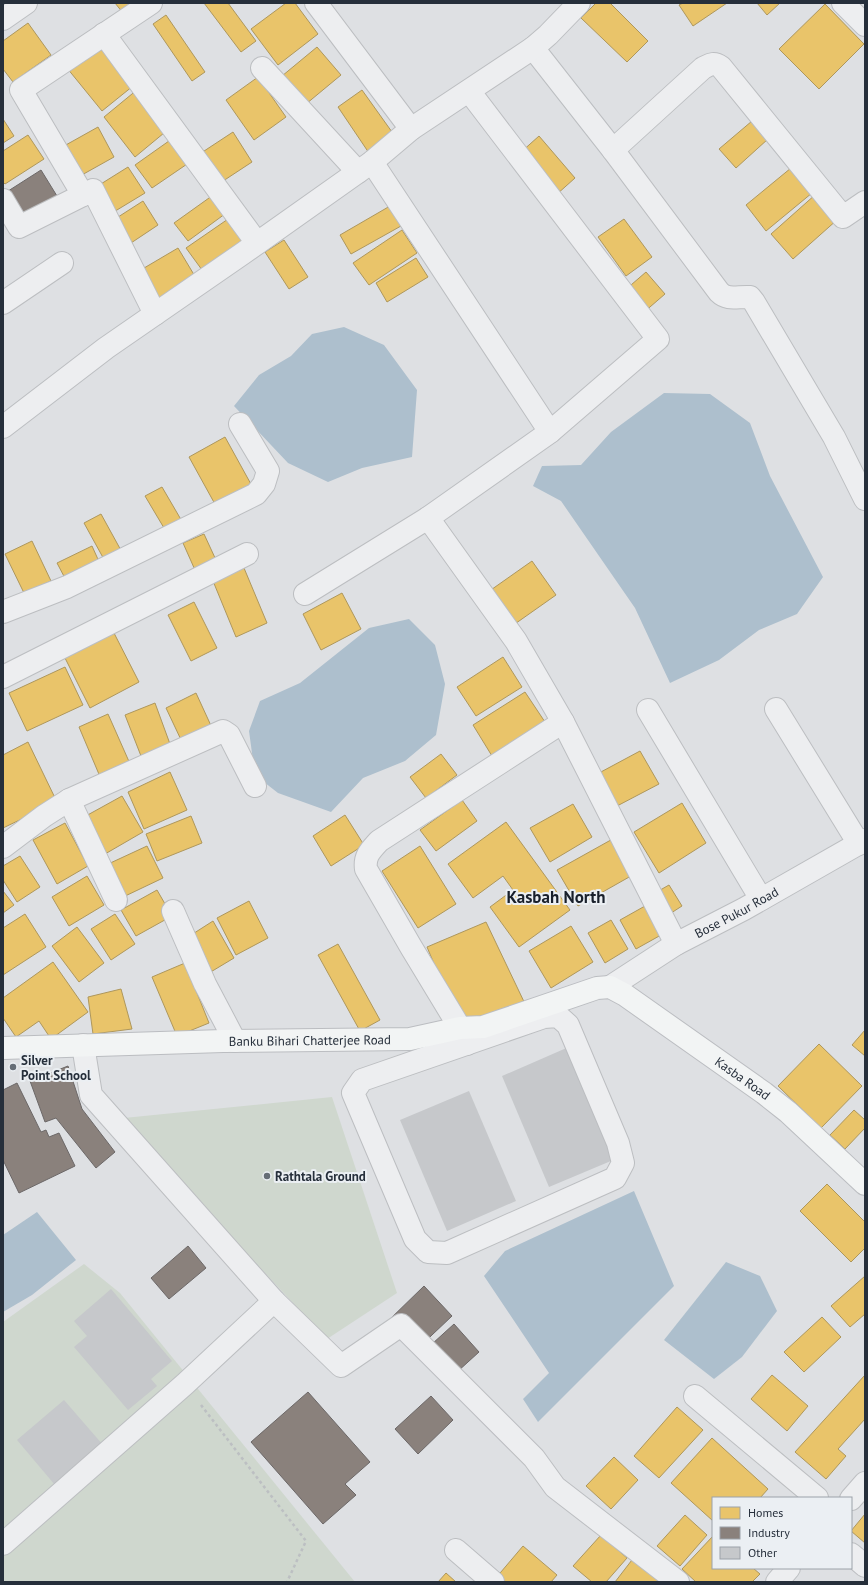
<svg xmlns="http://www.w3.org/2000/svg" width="868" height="1585" font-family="'PT Sans',sans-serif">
	<rect width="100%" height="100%" fill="#dee0e3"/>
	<!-- green -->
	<g fill="#cfd7ce">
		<path d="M332,1097L397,1293L327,1339L228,1234L124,1118Z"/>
		<path d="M84,1264L120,1293L355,1582H3V1322Z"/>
	</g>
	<!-- water -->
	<g fill="#adbfcd">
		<path d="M344,327L384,345L417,390L412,457L362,468L328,482L288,463L234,406L259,375L291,356L312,334Z"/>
		<path d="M664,393L710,394L750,423L770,476L823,577L797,614L759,630L719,660L670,683L635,608L561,501L533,486L542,466L581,465L611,432Z"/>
		<path d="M409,619L435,645L445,684L436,735L405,761L363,778L331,812L278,793L255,775L249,731L260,701L300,683L369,628Z"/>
		<path d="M634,1191L674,1286L538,1422L523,1399L549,1373L484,1276L505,1251Z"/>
		<path d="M37,1212L76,1260L32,1295L3,1312V1235Z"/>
		<path d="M726,1262L760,1276L777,1311L742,1357L714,1379L664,1340Z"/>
	</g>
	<!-- homes -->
	<g fill="#e9c46a" stroke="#ae975c">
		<path d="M115,3H136L123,13Z"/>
		<path d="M204,3H228L256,41L241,52Z"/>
		<path d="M286,3H295L318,34L278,65L251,29Z"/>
		<path d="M596,3H610L648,41L627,62L581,18Z"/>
		<path d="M683,3H727L693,26L679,5Z"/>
		<path d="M757,3H780L767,15Z"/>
		<path d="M825,4L864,44L819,89L779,49Z"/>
		<path d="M166,15L205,72L192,81L153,24Z"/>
		<path d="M28,23L51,55L13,82L3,69V41Z"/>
		<path d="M98,43L133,86L102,111L67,68Z"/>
		<path d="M317,47L341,75L306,104L282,76Z"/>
		<path d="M258,77L286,117L254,140L226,100Z"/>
		<path d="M138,89L170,128L135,157L104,117Z"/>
		<path d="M362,90L397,139L371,156L338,107Z"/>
		<path d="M3,119L14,136L3,143Z"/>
		<path d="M752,121L768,139L736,168L719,149Z"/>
		<path d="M98,127L114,157L80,176L64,146Z"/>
		<path d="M233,132L252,162L217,185L198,155Z"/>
		<path d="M28,135L44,159L5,184L3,182V151Z"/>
		<path d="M176,136L193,160L152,188L135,165Z"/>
		<path d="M539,136L575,178L556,195L520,153Z"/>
		<path d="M128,167L145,193L112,213L96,187Z"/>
		<path d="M791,168L812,193L766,231L746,205Z"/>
		<path d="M216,193L229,211L188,241L174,223Z"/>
		<path d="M816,194L838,219L793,259L771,234Z"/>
		<path d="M143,201L158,225L131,243L115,219Z"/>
		<path d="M390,206L401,226L351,254L340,235Z"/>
		<path d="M231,217L249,242L205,274L186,248Z"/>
		<path d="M624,219L652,257L626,276L598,237Z"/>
		<path d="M402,230L417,253L369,285L353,263Z"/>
		<path d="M284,240L308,277L289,289L265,252Z"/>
		<path d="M178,248L196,278L157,301L139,271Z"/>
		<path d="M416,258L428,277L387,302L376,283Z"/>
		<path d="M646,272L665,294L643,313L624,291Z"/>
		<path d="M225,437L252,486L216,506L189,457Z"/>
		<path d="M162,487L183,523L167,533L145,496Z"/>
		<path d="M101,514L123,554L106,563L84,523Z"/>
		<path d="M204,534L216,560L195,570L183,543Z"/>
		<path d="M32,541L51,581L24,593L5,554Z"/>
		<path d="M92,546L101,566L67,582L57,563Z"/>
		<path d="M532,561L556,595L512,626L488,592Z"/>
		<path d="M244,568L267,623L236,637L213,581Z"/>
		<path d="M342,593L361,629L321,650L303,614Z"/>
		<path d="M194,602L217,648L191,661L168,615Z"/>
		<path d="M114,633L139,682L90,708L65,658Z"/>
		<path d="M503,657L522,687L476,716L457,687Z"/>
		<path d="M65,667L83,705L27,731L9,693Z"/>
		<path d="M525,692L545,722L492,756L473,725Z"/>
		<path d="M196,693L213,730L183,744L166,708Z"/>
		<path d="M155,703L170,744L141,756L125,715Z"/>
		<path d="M108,714L131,766L101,779L79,727Z"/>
		<path d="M28,742L57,802L3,828V755Z"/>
		<path d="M640,751L659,784L617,806L599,773Z"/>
		<path d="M441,754L457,775L426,798L410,777Z"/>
		<path d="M170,772L187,810L144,829L128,792Z"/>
		<path d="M122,796L143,832L105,854L84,817Z"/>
		<path d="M462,800L477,821L436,851L420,830Z"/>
		<path d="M682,803L706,843L659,873L634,832Z"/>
		<path d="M573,804L592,837L550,862L530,828Z"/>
		<path d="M345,815L364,845L331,866L313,836Z"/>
		<path d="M191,816L202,843L157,861L146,834Z"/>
		<path d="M506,822L570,910L519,947L490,907L513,890L503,876L473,898L448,864Z"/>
		<path d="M65,823L88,866L57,884L33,840Z"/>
		<path d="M618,836L638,872L578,906L557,870Z"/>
		<path d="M147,846L163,878L121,898L106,865Z"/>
		<path d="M420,846L456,904L418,928L382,871Z"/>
		<path d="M20,856L40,887L17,902L3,880V866Z"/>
		<path d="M87,876L104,905L69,926L52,897Z"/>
		<path d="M669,885L682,906L668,915L655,893Z"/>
		<path d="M157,890L172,916L136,936L121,910Z"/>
		<path d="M3,891L14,905L3,913Z"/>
		<path d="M249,901L268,938L236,955L217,918Z"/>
		<path d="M645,906L661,935L636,949L620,920Z"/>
		<path d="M25,914L46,947L3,975V928Z"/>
		<path d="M115,914L135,944L111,960L91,929Z"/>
		<path d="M611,920L628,949L605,963L588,933Z"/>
		<path d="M213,921L234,958L209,973L188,937Z"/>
		<path d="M486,922L527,1008L459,1023L427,947Z"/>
		<path d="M571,926L593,962L551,988L529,951Z"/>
		<path d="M77,927L104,963L79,982L52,946Z"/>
		<path d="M338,944L380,1020L360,1031L318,955Z"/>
		<path d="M53,962L88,1012L51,1039L39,1021L16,1037L3,1018V998Z"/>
		<path d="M185,963L209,1023L177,1036L152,977Z"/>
		<path d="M121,989L132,1029L93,1034L88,997Z"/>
		<path d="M865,1030V1056L852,1045Z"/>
		<path d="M819,1044L862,1086L821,1128L778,1086Z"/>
		<path d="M854,1110L865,1120V1128L845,1149L830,1135Z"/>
		<path d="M827,1184L865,1222V1248L851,1262L800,1211Z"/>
		<path d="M865,1276V1314L850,1327L831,1306Z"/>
		<path d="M822,1317L841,1337L804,1372L784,1352Z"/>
		<path d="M772,1375L808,1406L787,1431L751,1399Z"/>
		<path d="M865,1375V1419L838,1449L846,1456L826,1479L795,1452Z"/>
		<path d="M677,1407L703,1430L659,1478L634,1456Z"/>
		<path d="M712,1438L768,1489L760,1498H713V1521L671,1483Z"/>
		<path d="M614,1457L638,1480L611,1509L586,1486Z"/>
		<path d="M865,1514V1543L851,1531Z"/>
		<path d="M685,1515L707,1535L680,1566L657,1546Z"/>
		<path d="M601,1535L627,1558L606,1582H592L573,1566Z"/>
		<path d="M713,1536V1568H753L760,1574L752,1582H696L682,1569Z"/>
		<path d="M523,1546L557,1575L551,1582H499L495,1579Z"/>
		<path d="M635,1556L670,1582H615Z"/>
		<path d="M446,1573L456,1582H438Z"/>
	</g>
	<!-- industry -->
	<g fill="#8a817c" stroke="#6c6868">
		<path d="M41,170L57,196L21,219L5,193Z"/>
		<path d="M68,1066L82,1109L115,1152L96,1168L56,1118L45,1122L30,1081Z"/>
		<path d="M17,1083L41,1132L46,1130L49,1137L59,1133L75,1166L19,1193L3,1160V1090Z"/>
		<path d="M188,1246L206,1268L169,1299L151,1278Z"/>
		<path d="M424,1286L452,1316L413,1353L385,1324Z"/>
		<path d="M454,1324L479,1352L446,1382L421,1354Z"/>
		<path d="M308,1392L370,1462L345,1484L356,1495L323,1524L251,1442Z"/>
		<path d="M431,1396L453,1420L418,1454L395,1429Z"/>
	</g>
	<!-- building -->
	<g fill="#c6c8cb">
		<path d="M571,1046L618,1158L549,1187L502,1076Z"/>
		<path d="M469,1091L516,1201L447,1231L400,1120Z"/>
		<path d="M111,1289L172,1361L151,1379L157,1386L128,1410L74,1347L87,1336L74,1321Z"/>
		<path d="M64,1400L103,1445L55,1485L17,1440Z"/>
	</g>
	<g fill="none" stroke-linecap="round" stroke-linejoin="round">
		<!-- minor casing -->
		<g stroke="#bcbec1" stroke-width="24">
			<g id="minor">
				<path d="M316,3L411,129"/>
				<path d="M843,3L865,25"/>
				<path d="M3,19L26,3"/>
				<path d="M104,34L257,243"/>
				<path d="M533,48L613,150L719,292C728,301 738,296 750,297L754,302L834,437L865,499"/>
				<path d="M262,68L358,172"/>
				<path d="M469,91L658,339L550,432"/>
				<path d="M613,150L703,68C711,64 714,62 721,67L843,217L865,202"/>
				<path d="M83,195L21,90L151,3"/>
				<path d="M3,200L19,227L93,190L155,314"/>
				<path d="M3,303L62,263"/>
				<path d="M3,427L106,348L242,254L372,162L411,129L533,48L548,35L579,3"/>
				<path d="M428,518L516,641L563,722L676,944"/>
				<path d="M305,594L428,518L550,432L372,162"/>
				<path d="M3,612L67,587L256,494L264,484L268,471L240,424"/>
				<path d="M3,677L247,554"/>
				<path d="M776,709L859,844"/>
				<path d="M648,710L761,899"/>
				<path d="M69,800L116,900"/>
				<path d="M3,847L44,816L69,800L223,731L229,735L255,786"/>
				<path d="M173,911L205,984L235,1041"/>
				<path id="s1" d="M610,987L676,944L744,909L865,840"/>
				<path d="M558,1016L568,1025L618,1143L623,1163L615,1178L447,1253L428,1252L415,1239L353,1093L362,1080L544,1017Z"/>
				<path d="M467,1044L460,1028L411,947L366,869C364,856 371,850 379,841L563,722"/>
				<path d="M83,1045L91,1095L274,1301L341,1366L401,1325L534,1458L555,1487L678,1582"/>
				<path d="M695,1396L817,1498"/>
				<path d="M851,1499L865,1483"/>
				<path d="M3,1544L185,1384L274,1301"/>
				<path d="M456,1550L493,1582"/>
				<path d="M851,1554L865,1566"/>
				<path d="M777,1582L789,1568"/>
			</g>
		</g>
		<!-- major casing -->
		<g stroke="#bbbdc1" stroke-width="24">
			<g id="major">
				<path id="s2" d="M3,1048L223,1041L410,1039L460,1028L483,1027L597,988L610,987L625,995L764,1093L788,1112L865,1184"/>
			</g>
		</g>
		<!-- path -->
		<path stroke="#bcbfc2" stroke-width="2.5" stroke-dasharray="3 3" stroke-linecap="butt" d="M201,1405L306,1541L287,1582"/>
		<!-- minor -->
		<use href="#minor" stroke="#edeef0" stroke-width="22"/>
		<!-- major -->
		<use href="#major" stroke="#f2f4f4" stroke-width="22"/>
	</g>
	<!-- markers -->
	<g fill="#666d76" stroke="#ebeff3" stroke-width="1.5">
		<circle cx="13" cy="1067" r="4"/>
		<circle cx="267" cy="1176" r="4"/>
	</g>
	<g text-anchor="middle" stroke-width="4" stroke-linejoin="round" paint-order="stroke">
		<!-- street labels -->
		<g font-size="13" fill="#262f3b" stroke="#ebeff3">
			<text dy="5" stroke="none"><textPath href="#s1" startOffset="147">Bose Pukur Road</textPath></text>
			<text dy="5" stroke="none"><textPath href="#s2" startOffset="307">Banku Bihari Chatterjee Road</textPath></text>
			<text dy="5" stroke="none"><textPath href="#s2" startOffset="776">Kasba Road</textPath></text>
		</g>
		<!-- poi labels -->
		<g font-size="13" font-weight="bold" fill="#262f3b" stroke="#ebeff3" text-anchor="start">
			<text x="21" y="1065">Silver<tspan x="21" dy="15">Point School</tspan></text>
			<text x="275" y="1181">Rathtala Ground</text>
		</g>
		<!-- district labels -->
		<g font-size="17" font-weight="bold" fill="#19202b" stroke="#ebeff3">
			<text x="556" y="903">Kasbah North</text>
		</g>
	</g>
	<!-- border -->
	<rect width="868" height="1585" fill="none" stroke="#262f3b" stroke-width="8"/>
	<!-- legend -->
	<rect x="712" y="1497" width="140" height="72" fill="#ebeff3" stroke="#9ca2a9"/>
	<rect x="720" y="1507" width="20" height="12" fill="#e9c46a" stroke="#9ca2a9"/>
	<text x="748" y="1517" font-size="12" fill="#262f3b">Homes</text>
	<rect x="720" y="1527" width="20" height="12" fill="#8a817c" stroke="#9ca2a9"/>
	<text x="748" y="1537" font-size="12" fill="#262f3b">Industry</text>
	<rect x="720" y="1547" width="20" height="12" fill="#c6c8cb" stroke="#9ca2a9"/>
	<text x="748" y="1557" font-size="12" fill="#262f3b">Other</text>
</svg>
